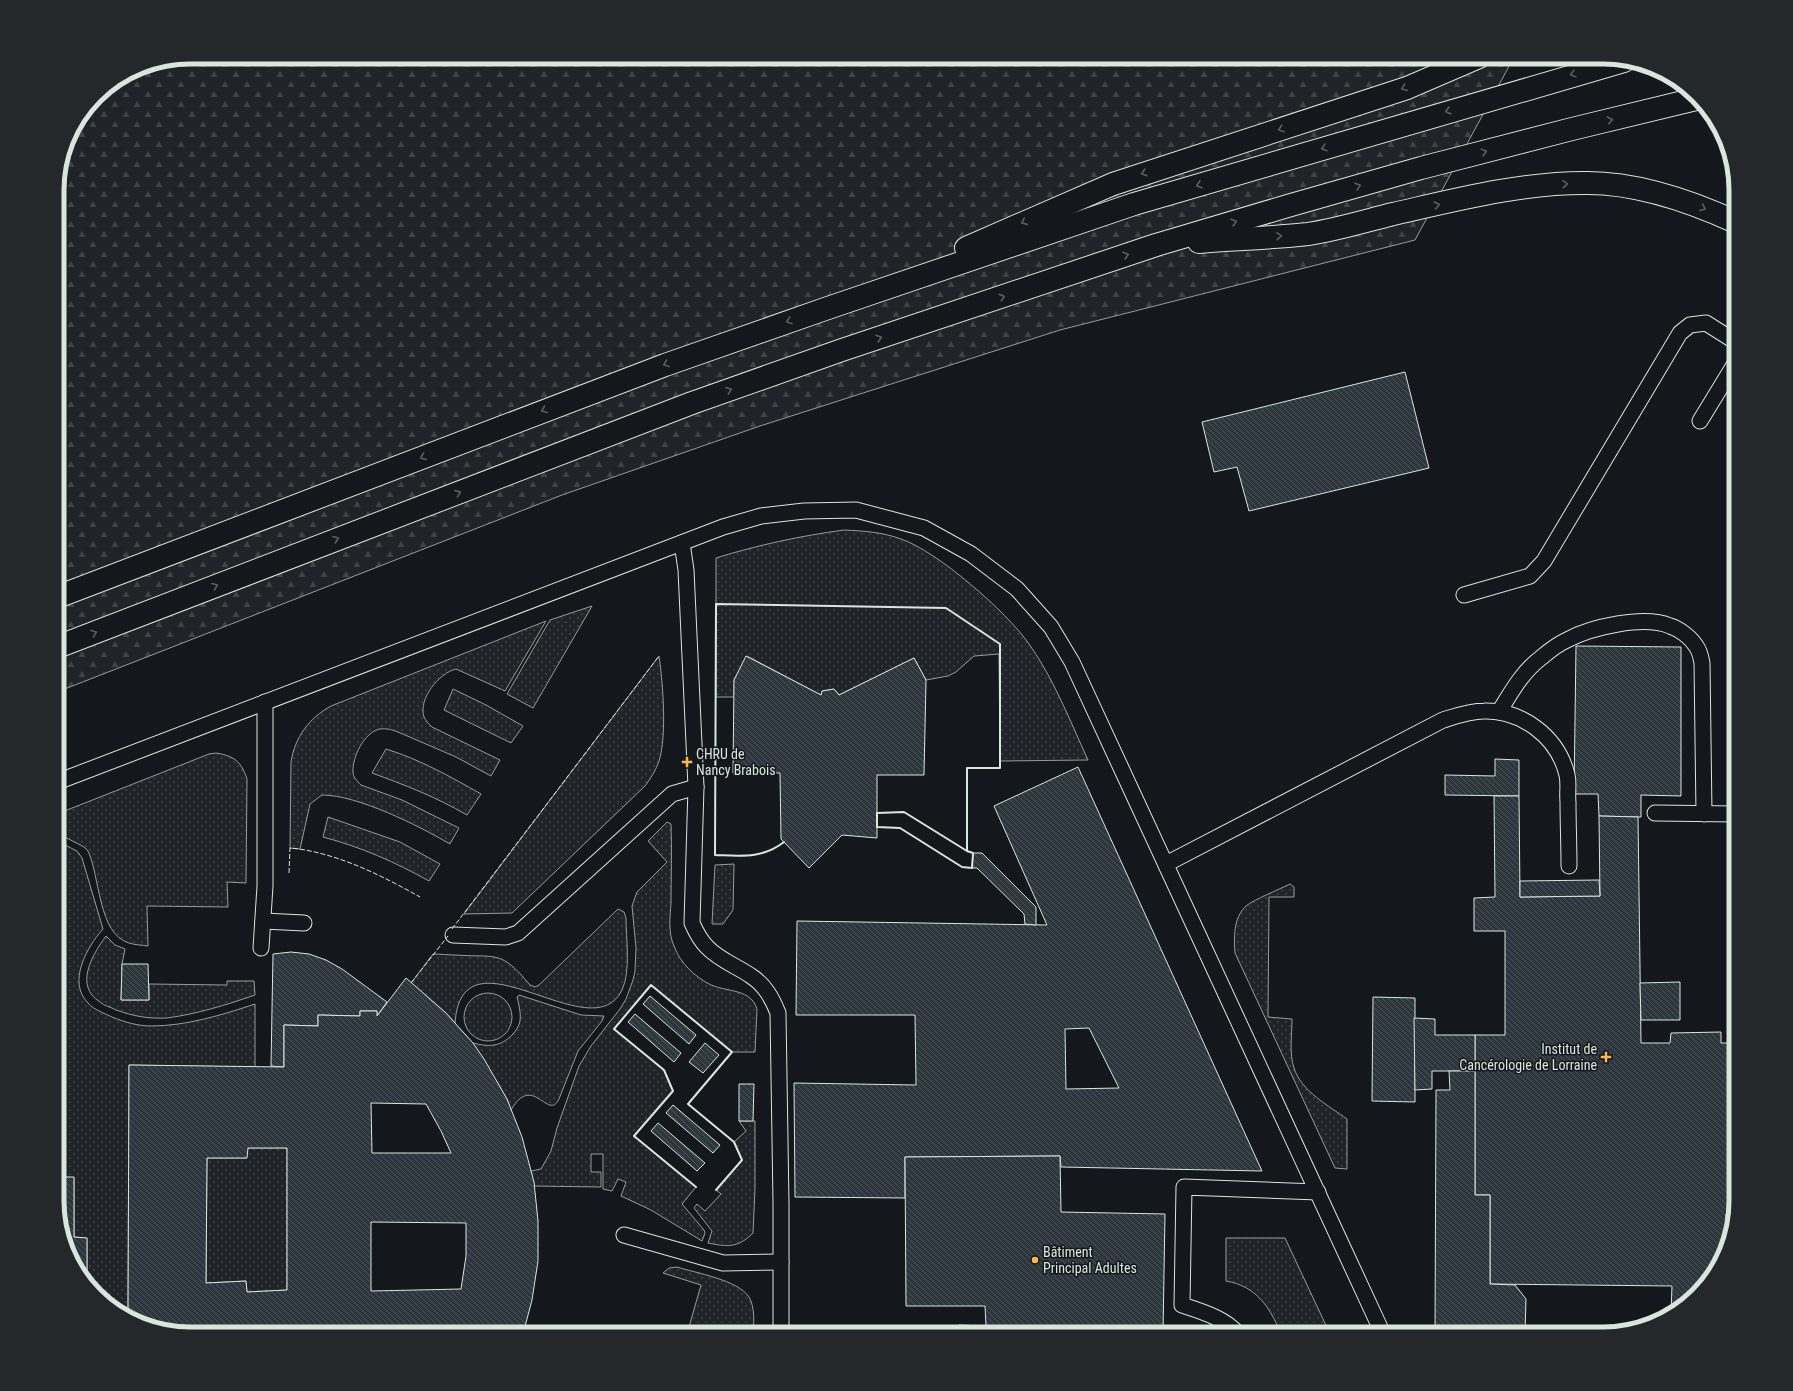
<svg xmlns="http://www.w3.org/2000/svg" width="1793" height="1391" font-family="'Roboto Condensed',sans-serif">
	<defs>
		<pattern id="grass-dots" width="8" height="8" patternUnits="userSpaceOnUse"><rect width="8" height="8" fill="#202428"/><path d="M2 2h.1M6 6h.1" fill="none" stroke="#404447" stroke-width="1.8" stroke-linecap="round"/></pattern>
		<pattern id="forest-firs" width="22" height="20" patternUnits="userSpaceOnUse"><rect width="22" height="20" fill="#202428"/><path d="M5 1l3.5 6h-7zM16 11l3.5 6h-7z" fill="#404447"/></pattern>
		<pattern id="building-back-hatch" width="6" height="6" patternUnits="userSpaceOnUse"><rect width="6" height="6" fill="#2c363c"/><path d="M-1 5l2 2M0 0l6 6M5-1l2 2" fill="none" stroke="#4a5358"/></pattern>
	</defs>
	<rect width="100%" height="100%" fill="#14181c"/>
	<!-- grass -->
	<g fill="url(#grass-dots)" stroke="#939e99">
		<path d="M844,530C864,531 882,532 901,539C937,551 1007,612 1029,644C1054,679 1070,721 1088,760L1000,761L999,654L974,656L956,672L948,676L926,680L914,658L839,695L834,689L822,691L821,695L747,656L734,680V697H716V558C758,545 800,536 844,530Z"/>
		<path d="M592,606L533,708L507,694L550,620Z"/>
		<path d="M546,621L505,691L456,669C439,673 418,699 424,717C426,721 429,724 432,727L500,760L491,776L456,757L398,732C393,730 386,728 380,729C364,732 352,758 353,772C353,777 357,781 361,785L402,800L459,828L450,844C419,826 358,795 322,795L310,804L300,849L290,848L291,762C295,737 309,718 331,706Z"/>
		<path d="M659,656C663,683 667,736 659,761C656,770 651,778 645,786L512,913L464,914Z"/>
		<path d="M453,689L486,705L523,726L511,743L444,710Z"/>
		<path d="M386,749C419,759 451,777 481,794L467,815C436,797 405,785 372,773Z"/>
		<path d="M216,753C234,756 241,761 247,779L246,883L227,882L228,907L147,906L148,946C142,945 135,945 129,943C98,934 100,876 88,851L84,847L57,833V814L209,754Z"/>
		<path d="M328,817L400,842L440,864L429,881C395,862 361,847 323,837Z"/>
		<path d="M667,822L671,824C672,850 671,877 671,903C670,917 668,933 674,946C680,963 695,977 711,985C728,992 751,989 757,1009L755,1052H732L651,985L614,1029L664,1070L673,1091L634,1136L696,1187L682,1204L704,1230L705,1233L702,1241L651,1210L621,1196L626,1182L618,1179L612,1191L603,1189V1154H591V1172H601V1187L534,1186L531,1171L541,1169L551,1151L557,1128L579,1066L591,1046L620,1009L626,999L633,980L635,971L636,948L632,906L637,892L667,862L648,841Z"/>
		<path d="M57,841L77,851L82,858L103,929C87,947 67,982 88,1003C94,1010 104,1013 112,1017C124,1022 138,1026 151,1026C186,1026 222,1015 255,1004V1067L129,1065L128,1316L109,1306L87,1279V1238L74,1237V1178L57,1177Z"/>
		<path d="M734,864L733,910L723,924H712L715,865Z"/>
		<path d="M1290,884L1294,887V897H1269L1268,1017L1292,1019C1292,1034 1289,1053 1294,1068C1301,1091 1329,1106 1347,1119V1169L1335,1168L1235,953C1234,938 1233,918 1246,906C1253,900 1280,889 1290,884Z"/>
		<path d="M618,909L624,912L626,918C626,939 631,971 622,990C592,1053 462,922 455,1023L446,1013L411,983L433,954C441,954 448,955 455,955C497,958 500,949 530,985L535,987L539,985Z"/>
		<path d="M106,936L115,945L125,949L122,964L121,1000H149V984L227,985V981H254L255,995C226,1005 197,1014 167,1018C148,1019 133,1016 116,1010C111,1007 104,1006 100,1002C74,986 92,955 106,936Z"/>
		<circle cx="488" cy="1017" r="24"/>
		<path d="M519,995L581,1015L604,1016L602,1021L578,1051L559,1099C548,1122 533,1072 511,1110L507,1099L473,1043C489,1047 500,1047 512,1035C516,1031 519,1026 520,1021C521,1013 519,1005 517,997Z"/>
		<path d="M739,1121H755V1188L753,1233C738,1248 728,1247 708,1243L712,1231L694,1208L697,1204L705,1211L721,1194L716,1190L742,1160L734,1142L746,1131Z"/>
		<path d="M248,1148H287V1290L247,1292L246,1281L206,1283L207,1158H246Z"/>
		<path d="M1226,1238H1285L1330,1334H1281C1270,1307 1256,1286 1226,1281Z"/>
		<path d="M677,1267C696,1273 738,1280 749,1297C755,1307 754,1323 753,1334H687L701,1285L663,1273L669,1268Z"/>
	</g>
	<!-- forest -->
	<path fill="url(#forest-firs)" stroke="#939e99" d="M190,57H1514L1415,240L1060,330L760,426L562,495L57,692V182L67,139L96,96L140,67Z"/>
	<!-- building -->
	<g fill="url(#building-back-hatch)" stroke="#d8e6dc" fill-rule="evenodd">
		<path d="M1405,372L1429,468L1249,511L1237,467L1214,472L1202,422Z"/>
		<path d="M1576,646L1681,647V796L1641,795V817L1599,816L1598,794H1574Z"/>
		<path d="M746,656L821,695L822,691L834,689L839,695L914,658L926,680L924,775H877V838L842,835L809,868L781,839L780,773H733L734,680Z"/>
		<path d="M1495,759L1519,760V796L1445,795V775L1495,776Z"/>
		<path d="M1078,767L1262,1171L1061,1167L1060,1156L905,1157V1198L795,1197L794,1083L916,1085L915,1015H796L797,921L1047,925L994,806ZM1089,1028L1119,1088L1066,1089L1065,1029Z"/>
		<path d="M1494,796H1519L1520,897L1600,896L1599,816L1638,817L1641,1043H1670L1671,1033L1721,1032V1043H1736V1201L1734,1214H1726V1250L1708,1282L1671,1312L1672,1286L1490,1284V1195H1475V1035H1505V931H1474V898L1495,897Z"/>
		<path d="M973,853H982L1036,907V925L1025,924L1024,914L977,868H972Z"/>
		<path d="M1599,880L1600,896L1520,897V881Z"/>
		<path d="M291,952L309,954L326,960L342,969L387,1002L377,1016V1011H360V1016L318,1015V1026L284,1025V1067L271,1066L273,954Z"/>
		<path d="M122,964H148L149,1000H121Z"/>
		<path d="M406,978L446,1013L473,1043L484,1059L507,1099L522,1137L534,1182L538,1221V1261L532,1300L523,1334H190L147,1327L128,1316L129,1065L284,1067V1025L318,1026V1015L360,1016V1011H377V1016ZM371,1103L426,1104L441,1131L451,1153H372ZM248,1148H287V1290L247,1292L246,1281L206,1283L207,1158H247ZM371,1222L466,1223V1256L461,1289L371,1291Z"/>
		<path d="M1680,982V1020H1641L1640,983Z"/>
		<path d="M650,996L696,1035L689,1044L643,1004Z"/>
		<path d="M1373,997L1415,998V1102L1372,1101Z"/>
		<path d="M635,1014L681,1053L674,1062L628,1022Z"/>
		<path d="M1414,1018L1435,1019V1035H1475V1071H1432V1089L1415,1090Z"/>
		<path d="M705,1043L719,1055L703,1073L689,1062Z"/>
		<path d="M1449,1071H1475V1195H1490V1284L1515,1285L1526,1299L1525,1334H1435L1436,1090H1450Z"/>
		<path d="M739,1084H754L753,1121H739Z"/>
		<path d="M673,1105L720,1145L713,1153L666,1113Z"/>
		<path d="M658,1123L705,1163L697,1171L651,1131Z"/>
		<path d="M1060,1156L1061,1212L1165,1214L1163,1334H959V1325L986,1326L985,1306H906L905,1157Z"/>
		<path d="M57,1177H74V1237L87,1238V1279L71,1260L57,1209Z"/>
	</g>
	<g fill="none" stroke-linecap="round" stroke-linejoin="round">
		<!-- service casing -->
		<g stroke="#d8e6dc" stroke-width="17">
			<g id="service">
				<path d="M1700,421L1736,362"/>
				<path d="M682,543L686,570L696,787L692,923C696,932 700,940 707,947C719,960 737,966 751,976C765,985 772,998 778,1013L781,1203V1334"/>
				<path d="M1464,595L1530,576L1544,561L1680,333L1690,325L1706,323L1736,342"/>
				<path d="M1499,712C1512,691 1522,672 1542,657C1549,651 1558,644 1567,640C1591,627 1644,615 1670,626C1680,629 1691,638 1696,646C1700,651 1701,658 1702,663L1704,814"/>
				<path d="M57,782L723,527L761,516L804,511L856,510L924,528L971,554L1017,589L1051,627L1072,662L1383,1334"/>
				<path d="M1655,813L1736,814"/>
				<path d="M1166,864L1443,720C1456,716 1470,711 1484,711C1522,710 1558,737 1567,775C1569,783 1567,793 1568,802C1568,823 1569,845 1569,866"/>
				<path d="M263,921L304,923"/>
				<path d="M453,935L506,937L518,933L672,794L696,787"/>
				<path d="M261,948L265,886V702"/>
				<path d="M624,1235L723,1263L781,1262"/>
				<path d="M1238,1334C1225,1318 1200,1311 1182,1305L1184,1187L1318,1192"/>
			</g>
		</g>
		<!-- motorway casing -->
		<g stroke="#d8e6dc" stroke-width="24">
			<g id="motorway">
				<path d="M1199,242C1235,239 1272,238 1308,234C1336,230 1365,221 1393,214C1455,200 1520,183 1584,183C1635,182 1690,201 1736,222"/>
				<path d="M966,248L1113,184L1407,88L1479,57"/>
				<path d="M57,597L665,365L825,309L1134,204L1624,61"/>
				<path d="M57,647L692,403L842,350L1156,245L1291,205L1421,168L1572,129L1696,99"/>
			</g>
		</g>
		<!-- service -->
		<use href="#service" stroke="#14181c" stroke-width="15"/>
		<!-- motorway -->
		<use href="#motorway" stroke="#14181c" stroke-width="22"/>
		<!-- fence -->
		<g stroke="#d8e6dc" stroke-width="1" stroke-dasharray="5 2" stroke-linecap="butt">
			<path d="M289,873L290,848C335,852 381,875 420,897"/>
			<path d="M452,929L659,656"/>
			<path d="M411,983L448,936"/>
		</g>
		<!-- wall -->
		<g stroke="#d8e6dc" stroke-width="2">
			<path d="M904,812L967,851L973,853L972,868L962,867L900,828L877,827V813Z"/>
			<path d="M784,842C762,859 741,856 715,855L716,604L946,608L1000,644V768H967V851"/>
			<path d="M696,1187L634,1136L673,1091L664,1070L614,1029L651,985L732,1052L688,1104L734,1142L742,1160L716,1190"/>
		</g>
	</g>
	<!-- one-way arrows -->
	<defs><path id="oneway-chevron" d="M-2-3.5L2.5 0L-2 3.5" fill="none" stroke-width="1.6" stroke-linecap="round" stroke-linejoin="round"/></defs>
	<g stroke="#59605f">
		<use href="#oneway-chevron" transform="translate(1573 74) rotate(165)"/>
		<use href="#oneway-chevron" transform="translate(1404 88) rotate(160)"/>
		<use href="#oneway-chevron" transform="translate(1448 111) rotate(164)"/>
		<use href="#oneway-chevron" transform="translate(1610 120) rotate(-13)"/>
		<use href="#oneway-chevron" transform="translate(1281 129) rotate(162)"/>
		<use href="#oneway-chevron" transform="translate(1324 148) rotate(164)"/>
		<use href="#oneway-chevron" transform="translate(1484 152) rotate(-15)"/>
		<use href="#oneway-chevron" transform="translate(1144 173) rotate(162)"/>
		<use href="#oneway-chevron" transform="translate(1565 184) rotate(-4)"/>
		<use href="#oneway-chevron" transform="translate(1199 185) rotate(164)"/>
		<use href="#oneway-chevron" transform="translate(1358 186) rotate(-16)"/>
		<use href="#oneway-chevron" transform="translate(1437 205) rotate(-12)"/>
		<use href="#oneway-chevron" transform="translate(1703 208) rotate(23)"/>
		<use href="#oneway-chevron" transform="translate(1024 222) rotate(156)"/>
		<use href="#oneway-chevron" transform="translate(1234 222) rotate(-17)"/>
		<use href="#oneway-chevron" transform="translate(1279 236) rotate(-4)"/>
		<use href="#oneway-chevron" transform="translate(1126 255) rotate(-18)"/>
		<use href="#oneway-chevron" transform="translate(1002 297) rotate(-18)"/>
		<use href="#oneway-chevron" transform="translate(789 321) rotate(161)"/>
		<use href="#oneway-chevron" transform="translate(879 338) rotate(-18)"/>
		<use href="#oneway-chevron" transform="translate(666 364) rotate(160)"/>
		<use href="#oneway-chevron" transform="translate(729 390) rotate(-20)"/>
		<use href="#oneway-chevron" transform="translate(544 410) rotate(159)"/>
		<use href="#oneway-chevron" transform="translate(423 457) rotate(159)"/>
		<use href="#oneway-chevron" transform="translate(458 493) rotate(-21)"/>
		<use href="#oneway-chevron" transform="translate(336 539) rotate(-21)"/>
		<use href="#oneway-chevron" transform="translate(215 586) rotate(-21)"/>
		<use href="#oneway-chevron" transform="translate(94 633) rotate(-21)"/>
	</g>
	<!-- markers -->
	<g fill="#ffb74d" stroke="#14181c" stroke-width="1.5">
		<path d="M685 756h4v4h4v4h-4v4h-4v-4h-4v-4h4z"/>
		<path d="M1604 1051h4v4h4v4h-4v4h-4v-4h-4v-4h4z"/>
		<circle cx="1035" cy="1260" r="4"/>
	</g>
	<g text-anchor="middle" stroke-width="3" stroke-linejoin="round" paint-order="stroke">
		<!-- poi labels -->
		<g font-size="14" fill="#d8e6dc" stroke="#14181c" text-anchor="start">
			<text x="696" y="759">CHRU de<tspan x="696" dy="16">Nancy Brabois</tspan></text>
			<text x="1597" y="1054" text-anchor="end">Institut de<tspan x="1597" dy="16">Cancérologie de Lorraine</tspan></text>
			<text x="1043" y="1257">Bâtiment<tspan x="1043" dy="16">Principal Adultes</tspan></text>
		</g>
	</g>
	<!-- crop -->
	<path d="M0 0H1793V1391H0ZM190 64H1603A126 126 0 0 1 1729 190V1201A126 126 0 0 1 1603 1327H190A126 126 0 0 1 64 1201V190A126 126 0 0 1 190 64Z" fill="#24282b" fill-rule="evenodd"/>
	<path fill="none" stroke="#d8e6dc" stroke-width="5" d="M190 64H1603A126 126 0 0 1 1729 190V1201A126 126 0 0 1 1603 1327H190A126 126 0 0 1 64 1201V190A126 126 0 0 1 190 64Z"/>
</svg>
